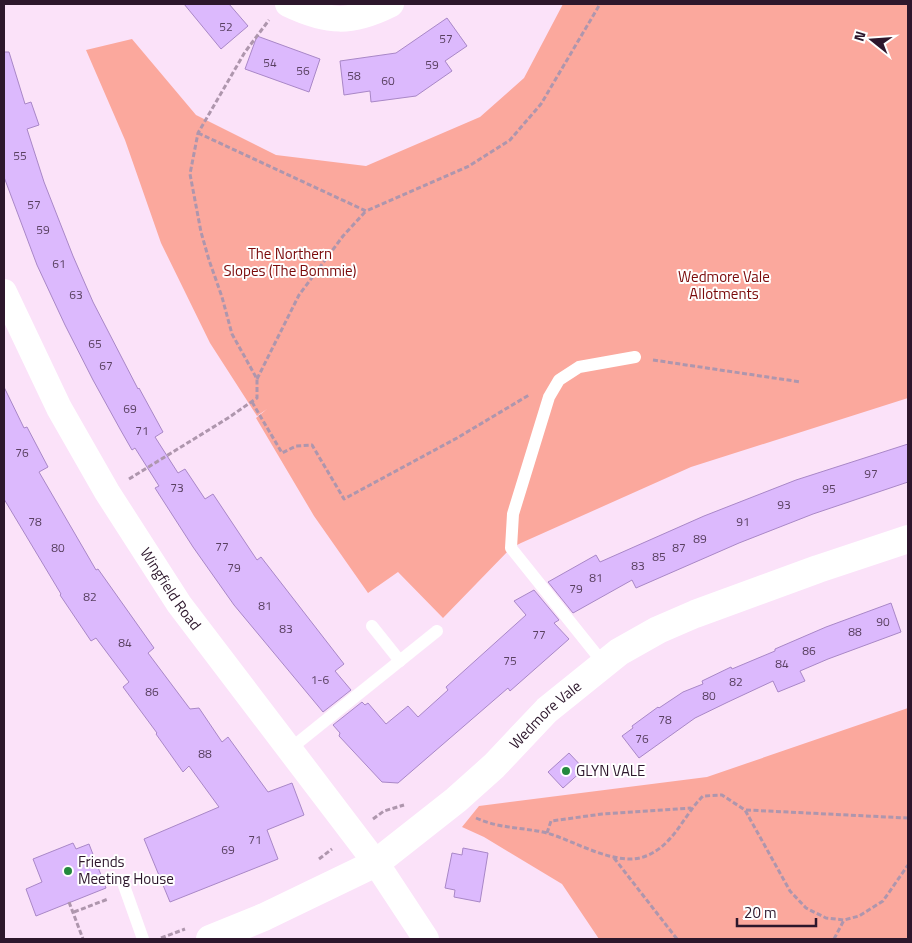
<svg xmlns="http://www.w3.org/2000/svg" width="912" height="943" font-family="'Titillium Web',sans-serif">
	<rect width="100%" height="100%" fill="#fbe2f9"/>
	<!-- green -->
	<g fill="#fba89d">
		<path d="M563,4H908V398L691,467L521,543L511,548L443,618L398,572L368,593L314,516L256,418L267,409L257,416L210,343L161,243L125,140L86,50L132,39L196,115L276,155L366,166L480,117L524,78Z"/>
		<path d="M908,708V939H599L562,884L484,837L462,827L479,806L707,777Z"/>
	</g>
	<!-- building -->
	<g fill="#dcb9fd" stroke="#a987c7">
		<path d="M184,4H229L248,26L221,49Z"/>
		<path d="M447,18L467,46L445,61L452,71L416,96L371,102L370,91L344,95L340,61L396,53Z"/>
		<path d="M257,36L320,59L309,92L245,69Z"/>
		<path d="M4,52H9L25,104L31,102L39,125L27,129L44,182L73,256L93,302L138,389L139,388L163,432L155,437L178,473L185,469L205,499L213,494L257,560L261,557L344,664L335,671L351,690L323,712L234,605L193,547L155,488L159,486L135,448L132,450L120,429L93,380L65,325L37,265L4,177Z"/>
		<path d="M4,387L24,428L27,427L48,467L39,472L96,570L98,569L154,648L148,653L190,709L199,708L222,742L228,737L268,792L292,783L304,815L267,830L278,859L170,902L144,839L219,807L189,766L183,772L156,734L157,733L123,687L129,682L96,638L91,641L60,595L61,594L4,499Z"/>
		<path d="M908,444V482L813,514L739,543L636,588L632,580L573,613L548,582L596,555L600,562L704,516L796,480Z"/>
		<path d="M534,590L559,620L554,623L569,639L510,691L508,688L398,783L382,782L339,736L340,733L333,725L362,702L365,705L368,703L386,724L408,706L418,717L448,690L446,687L526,615L514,601Z"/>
		<path d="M891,603L901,632L828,659L800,671L805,681L778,692L773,681L728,702L695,718L639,758L622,736L633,728L632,726L658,707L659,708L683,692L703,684L702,681L731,667L732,669L775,651V649L826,627Z"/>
		<path d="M569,753L584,769L563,788L548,772Z"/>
		<path d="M73,843L76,849L89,844L106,888L36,916L26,889L42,882L33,859Z"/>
		<path d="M463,848L488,853L480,902L454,897L455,890L445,888L452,853L462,855Z"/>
	</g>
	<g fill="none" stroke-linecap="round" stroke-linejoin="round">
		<!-- path -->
		<g stroke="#ae96ad" stroke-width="3" stroke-dasharray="5 2.5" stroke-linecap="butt">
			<path d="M198,133L366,211L469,166L510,140L541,104L600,4"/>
			<path d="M653,360L801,382"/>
			<path d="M257,379L299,295L343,236L366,211"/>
			<path d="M252,402L282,453L296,446L312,445L344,499L457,438L529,395"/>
			<path d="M129,479L228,418L257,398V379L232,334L222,297L209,260L201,232L190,174L198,133L245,52L269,20"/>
			<path d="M746,810L908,818"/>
			<path d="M476,818C501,829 522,827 547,833C575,841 618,868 646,856C674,845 683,816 703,796L722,795L745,810L790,891L806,908L826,918L844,920L859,916L883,901L908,865"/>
			<path d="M373,819L384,811L404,805"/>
			<path d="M547,833L551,821L602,814L691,808"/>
			<path d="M614,858L677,939"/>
			<path d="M319,859L332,849"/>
			<path d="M69,902L83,939"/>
			<path d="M74,912L108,899"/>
			<path d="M161,938L185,929"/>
			<path d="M834,939L844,920"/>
		</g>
		<!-- service -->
		<g stroke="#fff" stroke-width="12">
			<path d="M372,626L400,661"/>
			<path d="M604,664L511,548L513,514L549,397L559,380L579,367L635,357"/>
			<path d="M290,749L437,631"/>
			<path d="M122,880L143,939"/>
		</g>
		<!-- minor -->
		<g stroke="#fff" stroke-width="26">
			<path d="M288,4C328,23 351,24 391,4"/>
			<path id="s1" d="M4,292L59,408L107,492L179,604L376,863L426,939"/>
		</g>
		<!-- tertiary -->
		<path stroke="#fff" stroke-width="28" id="s2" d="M210,939L264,917L376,863L456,800L494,766L547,710L619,652L658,630L695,614L818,569L908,539"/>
	</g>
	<!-- markers -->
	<g fill="#23893e" stroke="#fff" stroke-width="2">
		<circle cx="566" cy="771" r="5"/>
		<circle cx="68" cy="871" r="5"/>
	</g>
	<g text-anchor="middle" stroke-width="4" stroke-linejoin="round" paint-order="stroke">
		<!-- number labels -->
		<g font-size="12" fill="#594060">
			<text x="226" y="31">52</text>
			<text x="446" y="43">57</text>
			<text x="270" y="67">54</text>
			<text x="432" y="69">59</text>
			<text x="303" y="75">56</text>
			<text x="354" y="80">58</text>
			<text x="388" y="85">60</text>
			<text x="20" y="160">55</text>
			<text x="34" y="209">57</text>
			<text x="43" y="234">59</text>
			<text x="59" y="268">61</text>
			<text x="76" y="299">63</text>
			<text x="95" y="348">65</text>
			<text x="106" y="370">67</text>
			<text x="130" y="413">69</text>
			<text x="142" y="435">71</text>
			<text x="22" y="457">76</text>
			<text x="871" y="478">97</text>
			<text x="177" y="492">73</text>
			<text x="829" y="493">95</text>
			<text x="784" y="509">93</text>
			<text x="35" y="526">78</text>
			<text x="743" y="526">91</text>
			<text x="700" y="543">89</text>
			<text x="222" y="551">77</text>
			<text x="58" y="552">80</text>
			<text x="679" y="552">87</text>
			<text x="659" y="561">85</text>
			<text x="638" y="570">83</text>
			<text x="234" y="572">79</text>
			<text x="596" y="582">81</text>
			<text x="576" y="593">79</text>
			<text x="90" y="601">82</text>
			<text x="265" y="610">81</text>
			<text x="883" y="626">90</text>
			<text x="286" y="633">83</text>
			<text x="855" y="636">88</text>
			<text x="539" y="639">77</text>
			<text x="125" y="647">84</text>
			<text x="809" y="655">86</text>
			<text x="510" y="665">75</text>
			<text x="782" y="668">84</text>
			<text x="320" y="684">1-6</text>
			<text x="736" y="686">82</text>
			<text x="152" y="696">86</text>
			<text x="709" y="700">80</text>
			<text x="665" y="724">78</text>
			<text x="642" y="743">76</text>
			<text x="205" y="758">88</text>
			<text x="255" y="844">71</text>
			<text x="228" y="854">69</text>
		</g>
		<!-- park labels -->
		<g font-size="15" fill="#7a0a0a" stroke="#fff">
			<text x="290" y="259">The Northern<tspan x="290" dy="17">Slopes (The Bommie)</tspan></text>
			<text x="724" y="282">Wedmore Vale<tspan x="724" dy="17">Allotments</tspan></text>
		</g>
		<!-- street labels -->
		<g font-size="15" fill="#2d172c" stroke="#fff">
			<text dy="5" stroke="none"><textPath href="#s1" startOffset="341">Wingfield Road</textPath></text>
			<text dy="5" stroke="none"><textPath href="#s2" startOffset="408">Wedmore Vale</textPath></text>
		</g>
		<!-- poi labels -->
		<g font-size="15" fill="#2d172c" stroke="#fff" text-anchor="start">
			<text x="576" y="776">GLYN VALE</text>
			<text x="78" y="867">Friends<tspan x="78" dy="17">Meeting House</tspan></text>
		</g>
	</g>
	<!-- border -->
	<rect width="912" height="943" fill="none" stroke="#2d172c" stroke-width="10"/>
	<!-- north arrow -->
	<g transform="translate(872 40) rotate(287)" stroke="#ffffff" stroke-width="4" paint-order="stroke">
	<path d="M0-4L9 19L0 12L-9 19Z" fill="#2d172c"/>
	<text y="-8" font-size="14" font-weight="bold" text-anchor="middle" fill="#2d172c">N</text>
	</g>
	<!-- scale -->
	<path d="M737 918v8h79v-8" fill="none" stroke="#2d172c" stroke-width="2.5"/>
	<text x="744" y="918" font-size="15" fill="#2d172c" stroke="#ffffff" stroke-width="4" paint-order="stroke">20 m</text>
</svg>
